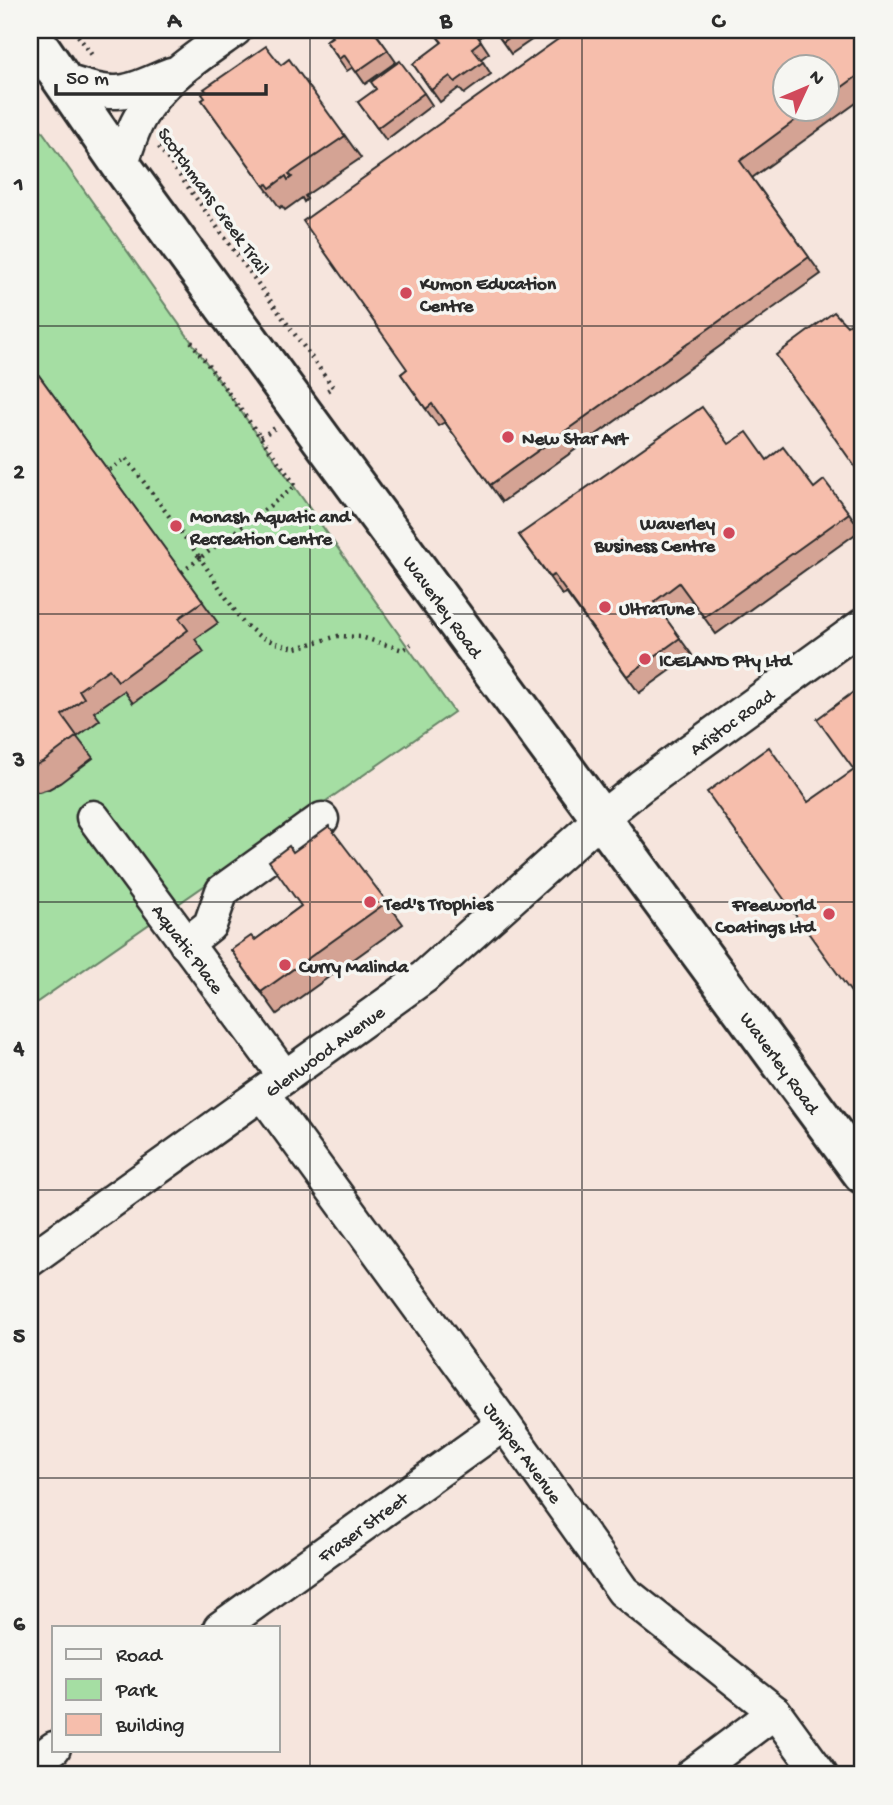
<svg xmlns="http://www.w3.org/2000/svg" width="893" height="1805" font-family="'Gochi Hand',sans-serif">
	<rect width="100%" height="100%" fill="#f6e5dd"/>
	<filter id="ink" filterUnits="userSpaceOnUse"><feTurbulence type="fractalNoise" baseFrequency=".0143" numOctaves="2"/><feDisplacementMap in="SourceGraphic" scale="14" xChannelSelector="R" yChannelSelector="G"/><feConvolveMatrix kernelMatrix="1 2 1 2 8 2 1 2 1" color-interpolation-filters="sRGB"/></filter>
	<g filter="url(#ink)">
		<!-- green -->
		<path fill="#a5dea3" stroke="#688467" stroke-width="2" d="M30,114L454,712L30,1007Z"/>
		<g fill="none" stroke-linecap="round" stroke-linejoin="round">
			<!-- minor casing -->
			<g stroke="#2b2b2b" stroke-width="37">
				<g id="minor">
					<path d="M62,80C79,85 99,93 117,92C136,91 154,80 171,74"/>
					<path d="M121,165C127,150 131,133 139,119C160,79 200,55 235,30"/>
					<path d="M93,817L285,1077"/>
					<path d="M186,944L210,925L222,891L322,819"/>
					<path d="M263,1094L504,1424L623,1591L775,1712L821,1775"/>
					<path d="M30,1260L424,977L601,818L641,786L863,625"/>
					<path d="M220,1628L504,1424"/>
					<path d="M30,1766L54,1748"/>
					<path d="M691,1775L775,1712"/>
				</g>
			</g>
			<!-- major casing -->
			<g stroke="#2b2b2b" stroke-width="44">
				<path id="major" d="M30,33L121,165L320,437L863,1174"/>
			</g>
			<!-- path -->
			<g stroke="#2b2b2b" stroke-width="4.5" stroke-dasharray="2 5" stroke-linecap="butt">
				<path d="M74,30L94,58"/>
				<path d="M159,147L333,387L325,392"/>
				<path d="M261,437L275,428"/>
				<path d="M104,474L126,458L200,558L296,486L190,340"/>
				<path d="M182,572L200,558L243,623L259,636L275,643L296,648L338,636L361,637L403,650L411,644"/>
			</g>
			<!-- minor -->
			<use href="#minor" stroke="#f6f6f2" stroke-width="32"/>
			<!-- major -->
			<use href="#major" stroke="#f6f6f2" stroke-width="38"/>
		</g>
		<!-- wall -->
		<g fill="#d4a394" stroke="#2b2b2b" stroke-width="2" fill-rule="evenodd">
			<path d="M327,30H380L376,33L396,62L365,84L353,67L347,71L326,41L332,36Z"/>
			<path d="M432,30H480L484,35L479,38L489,53L481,59L491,74L464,94L459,88L440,102L413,64L442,43Z"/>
			<path d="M494,30H546L511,54Z"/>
			<path d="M863,30V98L752,178L821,274L502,502L445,422L438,426L401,374ZM827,66V108H785Z"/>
			<path d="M281,65L345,136L361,158L305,196L307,199L304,202L302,198L285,210L282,206L280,208L202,100Z"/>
			<path d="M424,93L432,105L386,140L358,102Z"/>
			<path d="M30,363L218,623L195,639L204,652L133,703L124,691L94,712L100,720L77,737L93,758L60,783L49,789L39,792L30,791Z"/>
			<path d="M729,444L767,460L814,488L849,513L861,530L716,634L692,601L666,619L692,655L639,693L566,593L562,595L519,535Z"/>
			<path d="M293,852L387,902L403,924L277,1014L231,950L255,940L301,906Z"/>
		</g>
		<!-- building -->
		<g fill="#f6beac" stroke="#2b2b2b" stroke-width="2">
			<path d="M327,30H373L388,50L356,72L344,55L339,59L326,41L332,37Z"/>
			<path d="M432,30H473L481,41L472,48L483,62L455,82L450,76L431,90L413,64L442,42Z"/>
			<path d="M494,30H520L503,42Z"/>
			<path d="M571,30H863V72L827,98V66H785V108H812L740,161L809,257L490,485L432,404L426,409L401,374L407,369L303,221Z"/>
			<path d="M266,46L281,65L289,59L345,136L289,174L292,177L288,180L286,176L270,188L267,184L264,186L202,100L205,98L202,94L206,91L204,89Z"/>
			<path d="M400,61L424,93L377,128L358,102L376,89L371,82Z"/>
			<path d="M834,312L847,326L863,313V478L776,355Z"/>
			<path d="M30,363L203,601L179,618L188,630L118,681L109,669L79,690L84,698L62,715L77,736L44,761L30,768Z"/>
			<path d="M702,407L729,444L747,432L767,460L783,447L814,488L824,480L849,513L704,617L679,583L654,602L680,638L627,676L554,575L550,577L519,535Z"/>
			<path d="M863,685V1009L707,792L769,747L808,802L854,770L817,719Z"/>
			<path d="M329,826L387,902L261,992L231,950L251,936L255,940L301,906L269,861L289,846L293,852Z"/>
		</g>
	</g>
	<!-- grid -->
	<path fill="none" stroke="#2b2b2b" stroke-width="2" stroke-opacity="0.55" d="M310,30V1775M582,30V1775M30,326H863M30,614H863M30,902H863M30,1190H863M30,1478H863"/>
	<!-- markers -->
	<g fill="#d1495b" stroke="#f6f6f2" stroke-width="2.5">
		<circle cx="406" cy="293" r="7"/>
		<circle cx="508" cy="437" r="7"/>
		<circle cx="176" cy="526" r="7"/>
		<circle cx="729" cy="533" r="7"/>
		<circle cx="605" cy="607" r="7"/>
		<circle cx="645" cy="659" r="7"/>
		<circle cx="370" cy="902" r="7"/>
		<circle cx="829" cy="914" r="7"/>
		<circle cx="285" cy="965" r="7"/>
	</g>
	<g text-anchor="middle" stroke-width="7" stroke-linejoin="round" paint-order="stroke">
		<!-- street labels -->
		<g font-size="19" fill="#2b2b2b" stroke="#f6f6f2">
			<text transform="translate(215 200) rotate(54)" y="7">Scotchmans Creek Trail</text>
			<text transform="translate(444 606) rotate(54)" y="7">Waverley Road</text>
			<text transform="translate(731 721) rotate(-36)" y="7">Aristoc Road</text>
			<text transform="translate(189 948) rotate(53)" y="7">Aquatic Place</text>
			<text transform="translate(324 1050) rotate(-36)" y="7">Glenwood Avenue</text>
			<text transform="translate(781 1062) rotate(54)" y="7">Waverley Road</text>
			<text transform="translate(524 1452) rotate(54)" y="7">Juniper Avenue</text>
			<text transform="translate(362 1526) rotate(-36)" y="7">Fraser Street</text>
		</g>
		<!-- poi labels -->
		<g font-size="19" font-weight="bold" fill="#2b2b2b" stroke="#f6f6f2" text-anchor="start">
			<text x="420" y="289">Kumon Education<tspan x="420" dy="22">Centre</tspan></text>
			<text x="522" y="444">New Star Art</text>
			<text x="190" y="522">Monash Aquatic and<tspan x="190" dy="22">Recreation Centre</tspan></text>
			<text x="715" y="529" text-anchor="end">Waverley<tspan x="715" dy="22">Business Centre</tspan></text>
			<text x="619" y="614">UltraTune</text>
			<text x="659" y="666">ICELAND Pty Ltd</text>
			<text x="384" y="909">Ted's Trophies</text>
			<text x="815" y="910" text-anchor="end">Freeworld<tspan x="815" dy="22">Coatings Ltd</tspan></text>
			<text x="299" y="972">Curry Malinda</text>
		</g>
	</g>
	<!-- margin -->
	<rect width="893" height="1805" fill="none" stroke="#f6f6f2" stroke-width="77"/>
	<!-- legend -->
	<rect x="52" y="1626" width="228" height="126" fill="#f6f6f2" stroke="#a5a5a2" stroke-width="2"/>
	<rect x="66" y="1649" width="35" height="10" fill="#f6f6f2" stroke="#a5a5a2" stroke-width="2"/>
	<text x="116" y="1661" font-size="21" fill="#2b2b2b">Road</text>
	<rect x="66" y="1679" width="35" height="21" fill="#a5dea3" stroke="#a5a5a2" stroke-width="2"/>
	<text x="116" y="1696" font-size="21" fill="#2b2b2b">Park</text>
	<rect x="66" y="1714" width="35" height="21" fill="#f6beac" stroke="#a5a5a2" stroke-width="2"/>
	<text x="116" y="1731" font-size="21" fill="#2b2b2b">Building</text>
	<!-- north arrow -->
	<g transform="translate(806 88) rotate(46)"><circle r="33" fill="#f6f6f2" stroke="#a5a5a2" stroke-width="2"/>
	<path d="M0-5L12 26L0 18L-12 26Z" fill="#d1495b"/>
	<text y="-10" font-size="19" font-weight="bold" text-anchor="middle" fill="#2b2b2b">N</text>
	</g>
	<!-- scale -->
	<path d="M56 84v10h210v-10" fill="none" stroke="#2b2b2b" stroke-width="3.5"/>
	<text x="66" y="84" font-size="21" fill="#2b2b2b" stroke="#f6f6f2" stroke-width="5" paint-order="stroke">50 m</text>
	<rect x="38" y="38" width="816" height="1728" fill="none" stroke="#2b2b2b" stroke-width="2.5"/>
	<g font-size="23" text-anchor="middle" font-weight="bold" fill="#2b2b2b">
		<text x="174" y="27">A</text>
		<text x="446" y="27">B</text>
		<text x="718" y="27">C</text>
		<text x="19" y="190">1</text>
		<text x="19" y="478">2</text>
		<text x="19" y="766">3</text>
		<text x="19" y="1054">4</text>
		<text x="19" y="1342">5</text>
		<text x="19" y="1630">6</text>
	</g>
</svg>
